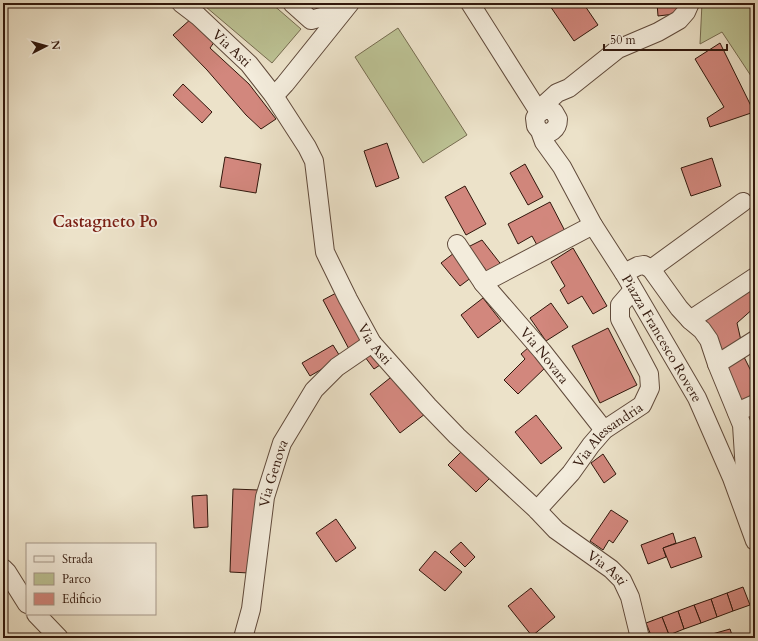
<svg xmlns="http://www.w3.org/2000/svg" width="758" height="641" font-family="Cardo,serif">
	<rect width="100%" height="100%" fill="#ece2c9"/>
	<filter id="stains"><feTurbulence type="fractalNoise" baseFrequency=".005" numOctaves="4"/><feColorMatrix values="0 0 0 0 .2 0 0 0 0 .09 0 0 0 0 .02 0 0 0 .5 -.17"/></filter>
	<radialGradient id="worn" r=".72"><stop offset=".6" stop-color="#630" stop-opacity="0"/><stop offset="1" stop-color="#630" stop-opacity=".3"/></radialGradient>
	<!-- green -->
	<g fill="#bcc294" stroke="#766c50">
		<path d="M209,3H271L301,29L272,63L206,7Z"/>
		<path d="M702,3H755V82L722,32L700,44Z"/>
		<path d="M398,28L467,135L423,163L355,57Z"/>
	</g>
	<!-- building -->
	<g fill="#d2877d" stroke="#31170c">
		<path d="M548,3H583L598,25L574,41Z"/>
		<path d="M657,3H682L683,13L658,16Z"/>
		<path d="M192,18L215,41L210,48L249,84L276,119L261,129L246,115L207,70L173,35Z"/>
		<path d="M720,43L754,112L710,127L707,118L724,107L695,59Z"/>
		<path d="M183,84L212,112L202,123L173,95Z"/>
		<path d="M387,143L399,178L376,187L364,151Z"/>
		<path d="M225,157L261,164L256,193L220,187Z"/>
		<path d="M712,158L721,186L691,196L681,168Z"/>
		<path d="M525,164L543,197L528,205L510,173Z"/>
		<path d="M465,186L486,224L466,235L445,197Z"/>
		<path d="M550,202L566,233L538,247L532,236L518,244L508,224Z"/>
		<path d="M482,240L503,267L489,274L468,247Z"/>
		<path d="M573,248L607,306L593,314L582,296L568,304L560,290L565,286L551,262Z"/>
		<path d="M454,253L472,277L460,286L441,263Z"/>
		<path d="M755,288V307L737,323L742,345L721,356L703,320Z"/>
		<path d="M338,292L365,343L350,351L323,300Z"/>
		<path d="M483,298L501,321L478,338L461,315Z"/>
		<path d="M551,303L568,327L546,341L530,318Z"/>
		<path d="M608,328L637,385L600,403L572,346Z"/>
		<path d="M333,345L341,358L310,376L302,363Z"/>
		<path d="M529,347L547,366L518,394L504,380L525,359L521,354Z"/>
		<path d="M374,350L383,363L374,369L365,357Z"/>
		<path d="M743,355L753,375L755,374V398L738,405L722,367Z"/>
		<path d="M395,374L425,414L400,433L370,394Z"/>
		<path d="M536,415L562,448L541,464L515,432Z"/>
		<path d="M463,450L491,477L476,492L448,465Z"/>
		<path d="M603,454L616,474L604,483L591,463Z"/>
		<path d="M233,489L259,490L249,573L230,572Z"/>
		<path d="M207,495L208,527L194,528L192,496Z"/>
		<path d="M611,510L628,521L613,543L609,540L603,550L590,541Z"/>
		<path d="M336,519L356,548L336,562L316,533Z"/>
		<path d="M673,533L676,543L663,548L666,557L648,564L641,545Z"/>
		<path d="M695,537L702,557L671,568L663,548Z"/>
		<path d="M461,542L475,557L465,567L450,552Z"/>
		<path d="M435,551L462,572L445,591L419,570Z"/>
		<path d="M743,587L750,605L733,611L727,593Z"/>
		<path d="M531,588L555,617L532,636L508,606Z"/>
		<path d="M727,593L733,611L717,617L711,599Z"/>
		<path d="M711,599L717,617L701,623L694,605Z"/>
		<path d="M694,605L701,623L684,629L678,611Z"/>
		<path d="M678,611L684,629L669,635L662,617Z"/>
		<path d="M662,617L669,635L661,638H652L646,623Z"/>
		<path d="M730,629L733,638H698Z"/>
	</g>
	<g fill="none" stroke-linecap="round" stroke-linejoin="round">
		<!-- minor casing -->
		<g stroke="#604a3b" stroke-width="20">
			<g id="minor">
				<path id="s1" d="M181,3L198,16L249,64L274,96L307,147L314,161L315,169L325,252L348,299L372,343L428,406L457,436L537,510L556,530L611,569L622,580L630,597L640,638"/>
				<path d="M292,3L311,20L343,11"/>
				<path d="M470,3L539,112"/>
				<path d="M274,96L285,84L350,3"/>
				<path d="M543,110L546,103L557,93L569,88L618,49L658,32L679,20L686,12L690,3"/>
				<path id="s2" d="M540,131C550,136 558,129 558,119L554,112L550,110H543L537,115L535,118L536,126L540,131L544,142L562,167L593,225L624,273L697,398L732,478L755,541"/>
				<path id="s3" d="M457,244L483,283L542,351L604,430"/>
				<path d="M651,269L743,202"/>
				<path d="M624,273L638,266L644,265L651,269L679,308L690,320L702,330L709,340L717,364L742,425L747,502"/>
				<path d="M483,283L593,225"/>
				<path d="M690,320L755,277"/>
				<path d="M717,364L755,340"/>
				<path d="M737,412L755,404"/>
				<path id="s4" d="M537,510L571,473L591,445L604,430L642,405L650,388L649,374L620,319V305L633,290"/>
				<path d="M3,568L7,572L27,604"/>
				<path d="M36,614L59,638"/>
				<path id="s5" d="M243,638L251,609L265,497L282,443L314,390L337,367L372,343"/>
			</g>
		</g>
		<!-- minor -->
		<use href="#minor" stroke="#f3ecdc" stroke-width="18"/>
	</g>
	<g text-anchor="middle" stroke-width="4" stroke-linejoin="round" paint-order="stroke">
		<!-- street labels -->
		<g font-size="14" fill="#31170c" stroke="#f3ecdc">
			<text dy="5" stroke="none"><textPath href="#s1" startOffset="68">Via Asti</textPath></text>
			<text dy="5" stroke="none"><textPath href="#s2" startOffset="313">Piazza Francesco Rovere</textPath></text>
			<text dy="5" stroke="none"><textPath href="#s1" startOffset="405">Via Asti</textPath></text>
			<text dy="5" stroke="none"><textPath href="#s3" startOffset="142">Via Novara</textPath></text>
			<text dy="5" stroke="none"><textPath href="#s4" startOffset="104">Via Alessandria</textPath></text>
			<text dy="5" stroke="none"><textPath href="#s5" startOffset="168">Via Genova</textPath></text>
			<text dy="5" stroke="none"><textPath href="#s1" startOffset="729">Via Asti</textPath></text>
		</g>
		<!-- quarter labels -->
		<g font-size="16" font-weight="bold" fill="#7a1f14" stroke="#f3ecdc">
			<text x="105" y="227">Castagneto Po</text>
		</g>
	</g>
	<!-- margin -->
	<rect width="758" height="641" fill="none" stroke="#ece2c9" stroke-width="16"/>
	<rect x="4" y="4" width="750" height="633" fill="none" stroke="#31170c" stroke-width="2"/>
	<rect x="8" y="8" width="742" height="625" fill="none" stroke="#31170c"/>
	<!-- legend -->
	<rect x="26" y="543" width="130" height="72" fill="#f3ecdc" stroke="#a59789"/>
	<rect x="34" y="556" width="20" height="6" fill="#f3ecdc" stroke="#a59789"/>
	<text x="62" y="563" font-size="12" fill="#31170c">Strada</text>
	<rect x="34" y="573" width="20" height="12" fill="#bcc294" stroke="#a59789"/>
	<text x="62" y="583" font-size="12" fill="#31170c">Parco</text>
	<rect x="34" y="593" width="20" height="12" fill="#d2877d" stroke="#a59789"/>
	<text x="62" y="603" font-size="12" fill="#31170c">Edificio</text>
	<!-- north arrow -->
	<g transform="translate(46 46) rotate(84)" stroke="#f3ecdc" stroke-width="3" paint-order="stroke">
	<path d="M0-3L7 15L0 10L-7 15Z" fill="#31170c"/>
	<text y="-6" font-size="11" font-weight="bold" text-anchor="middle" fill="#31170c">N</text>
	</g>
	<!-- scale -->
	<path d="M604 44v6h123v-6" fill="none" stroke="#31170c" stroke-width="2"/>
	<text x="610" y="44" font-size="12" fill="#31170c" stroke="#f3ecdc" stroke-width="3" paint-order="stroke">50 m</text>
	<rect width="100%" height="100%" filter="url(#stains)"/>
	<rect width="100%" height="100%" fill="url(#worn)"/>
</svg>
